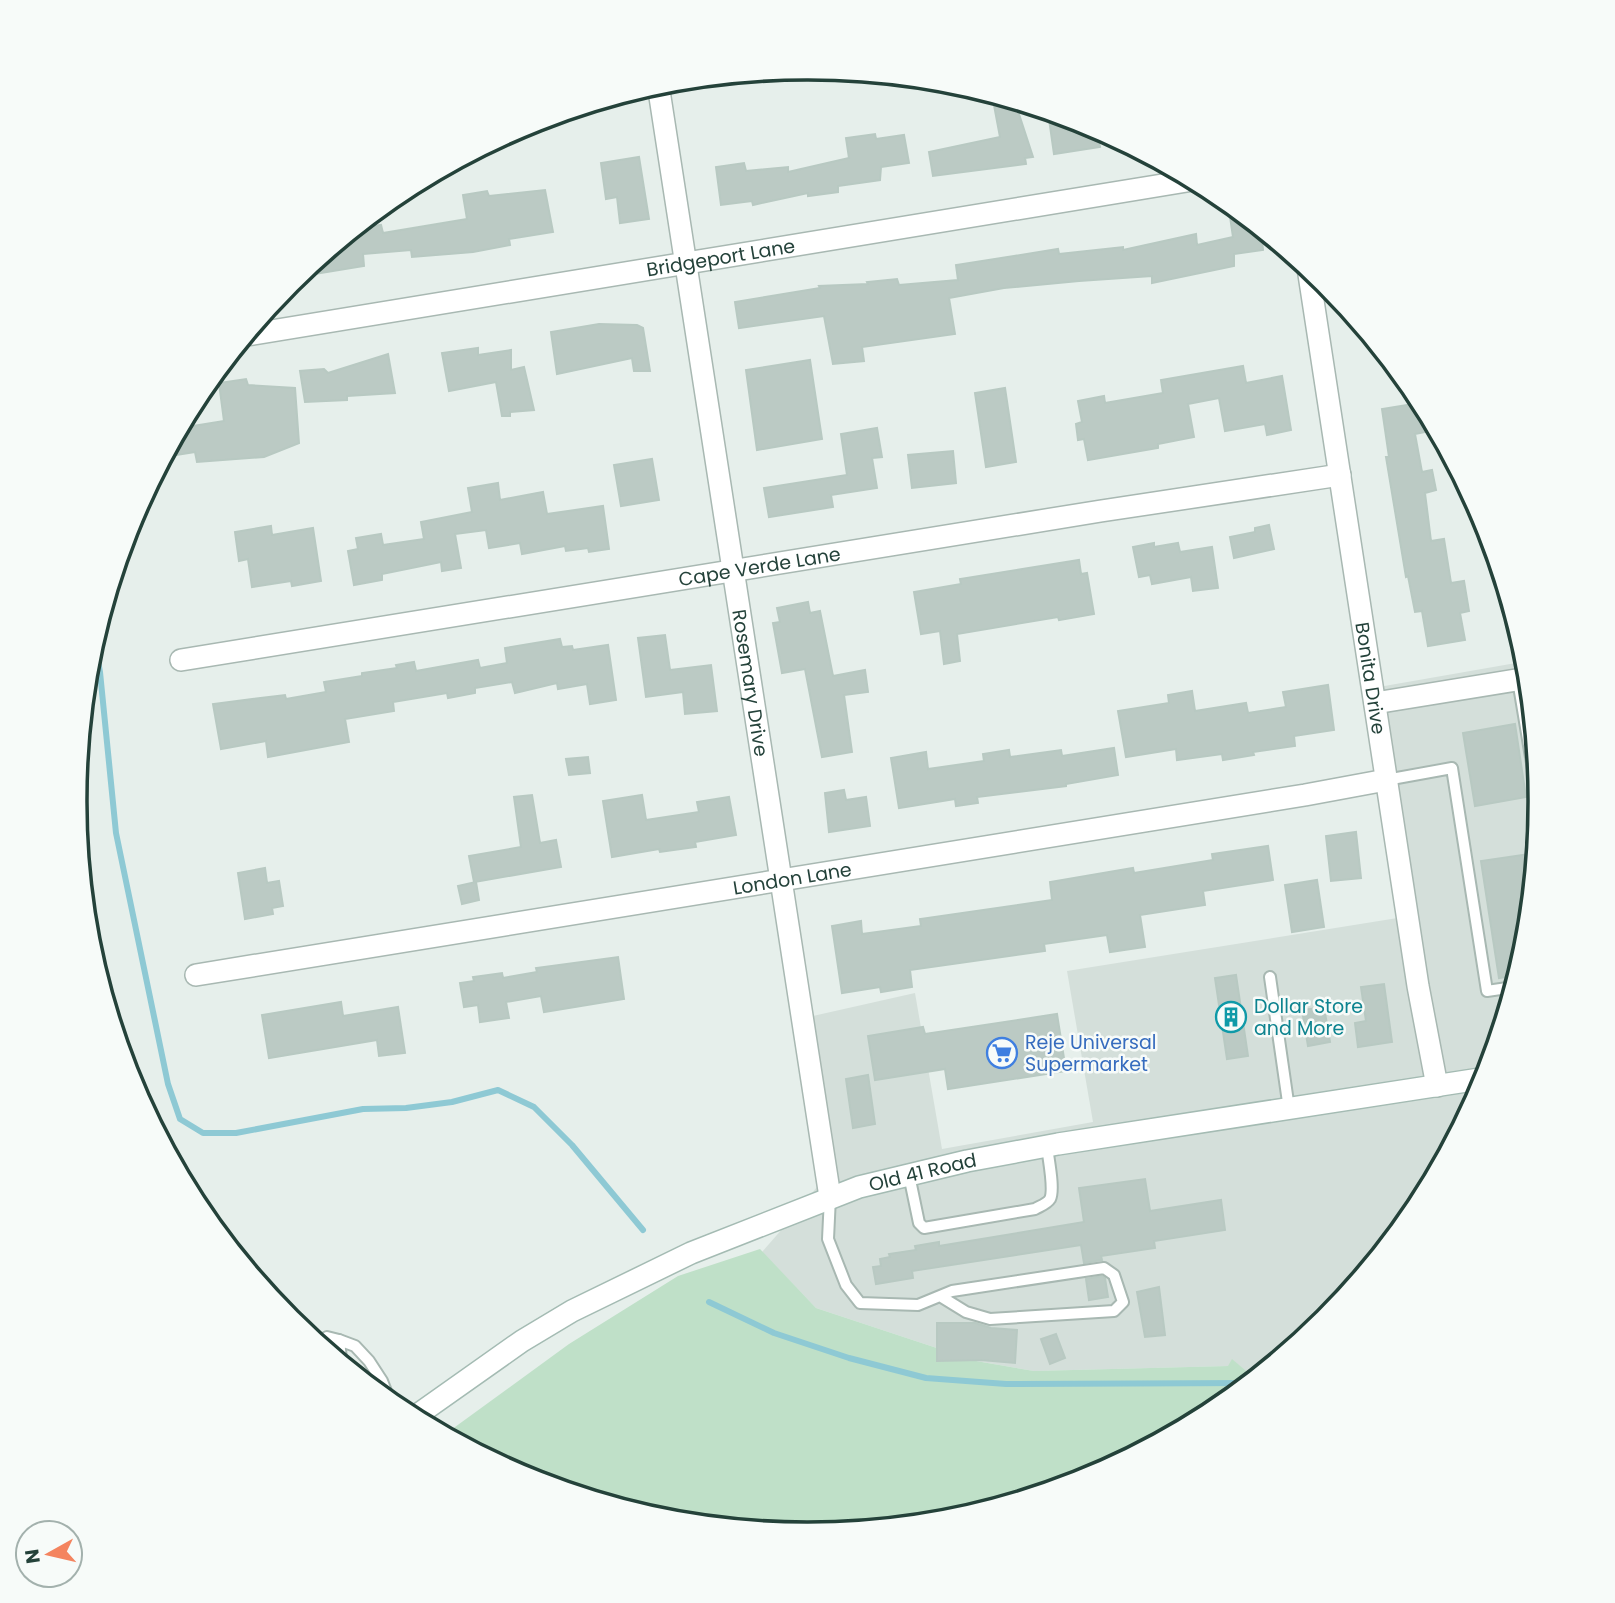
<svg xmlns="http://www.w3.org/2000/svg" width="1615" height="1603" font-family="Poppins,sans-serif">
	<rect width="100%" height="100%" fill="#e6efeb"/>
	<!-- built -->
	<g fill="#d4dfda">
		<path d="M1527,661L1541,802L1527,945L1489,1067L1056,1133L964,1150L856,1176L812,1193L831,1170L804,1018L915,993L942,1149L1093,1122L1067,971L1410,916L1373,688Z"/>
		<path d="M1481,1090L1417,1209L1326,1320L1257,1376L1251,1375L1232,1360L1229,1366L1034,1371L976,1361L816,1308L762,1252L783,1228L834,1207L863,1197L969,1171L1060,1154Z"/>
	</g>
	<!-- green -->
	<path fill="#bfe0c8" d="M760,1249L816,1308L976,1361L1034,1371L1228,1366L1232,1359L1251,1375L1257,1376L1215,1411L1088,1479L950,1521L807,1535L664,1521L527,1479L444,1435L569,1344L678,1276Z"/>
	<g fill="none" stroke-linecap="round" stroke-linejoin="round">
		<!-- stream -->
		<g stroke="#8ec9d4" stroke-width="6">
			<path d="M94,639L100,672L116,833L168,1084L180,1119L203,1133H236L363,1109L406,1108L452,1102L498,1090L534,1107L572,1145L643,1230"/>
			<path d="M709,1302L774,1333L849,1358L926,1378L1006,1384L1249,1383"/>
		</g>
	</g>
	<!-- building -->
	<g fill="#bbcac4" stroke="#b8c9c2" stroke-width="2">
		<path d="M1004,99L1015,102L1033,157L1025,158L1026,164L933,176L929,152L1000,137L993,100Z"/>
		<path d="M1048,112L1097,129L1100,147L1054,154Z"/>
		<path d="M875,134L876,139L904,135L909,163L881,167L880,180L838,186V192L808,196V193L753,205L752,201L721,205L716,167L744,163L746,171L788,167V172L849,158L846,138Z"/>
		<path d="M639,157L649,219L620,223L617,197L606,199L601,163Z"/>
		<path d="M545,190L553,232L509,239L510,245L473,252L412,257L411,250L363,254L364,266L297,277L355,229L381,225L383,233L467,219L463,195L487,191L489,196Z"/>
		<path d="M1228,203L1261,230L1263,250L1234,254V266L1152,283V276L1079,281L1004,288L949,298L955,334L862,347L864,361L833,364L824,316L739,328L735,302L820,288L819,286L868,284L867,282L897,279L899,285L958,280L956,265L1014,256L1058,249L1059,254L1123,247V250L1196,234L1197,245L1233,237Z"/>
		<path d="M599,324L637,325L643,328L650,371H634L632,358L557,374L551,332Z"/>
		<path d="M478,348V355L511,350V370L524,367L534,410L510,412V416H502L496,382L449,391L442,353Z"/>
		<path d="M388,354L395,393L347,396V400L305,402L300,371L324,369L328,373Z"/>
		<path d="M810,360L822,439L757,450L746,370Z"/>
		<path d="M1243,366L1246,383L1282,376L1291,430L1267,435L1265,424L1225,431L1219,398L1188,404L1194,437L1158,444V448L1088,460L1084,439L1078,440L1076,424L1082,422L1078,401L1104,396L1105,403L1163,393L1161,380Z"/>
		<path d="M246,379L248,385L295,388L299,443L264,457L197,462L195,452L164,457L190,409L193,426L224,421L219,383Z"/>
		<path d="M1005,388L1016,462L986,467L975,393Z"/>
		<path d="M1420,403L1425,432L1415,434L1422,472L1432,470L1436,490L1425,493L1431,541L1444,539L1451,583L1464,581L1469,611L1460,613L1465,640L1428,646L1422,611L1415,612L1408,576L1406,577L1386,457H1389L1382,409Z"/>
		<path d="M877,428L882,457L872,458L877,488L831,495L833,507L769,517L764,488L847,475L841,434Z"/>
		<path d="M953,451L956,483L912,488L908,455Z"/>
		<path d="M652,459L659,500L621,506L614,465Z"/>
		<path d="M498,483L500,500L543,492L547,514L603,506L609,549L589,552L588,548L566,551L565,546L522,554L520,543L489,548L486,530L455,534L461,568L442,571L441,562L382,574V580L354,585L348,551L358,549L356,538L381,534L383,545L424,539L421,522L472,512L468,488Z"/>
		<path d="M1269,525L1274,549L1234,558L1230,537L1255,532V528Z"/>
		<path d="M271,526L272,535L313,528L321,581L292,586L291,581L252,587L248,559L239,561L235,532Z"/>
		<path d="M1154,543V547L1178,543L1180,552L1212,547L1218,588L1193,591L1191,577L1152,584L1150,575L1139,577L1133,547Z"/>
		<path d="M1079,560L1081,574L1087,573L1094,614L1059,620L1058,617L957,634L960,661L944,664L940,631L921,634L914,592L961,584L960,579Z"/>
		<path d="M808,602L810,613L820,611L833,676L865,670L868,692L844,695L852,752L822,757L805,669L782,673L773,623L780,622L777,608Z"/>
		<path d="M665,635L670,670L711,665L717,711L685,714L683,692L646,697L638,638Z"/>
		<path d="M560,639L562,647L572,646L573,650L608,645L616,700L590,704L587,684L558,689L557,683L515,693L512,682L475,688V693L448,698L447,693L393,702L394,711L345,719L349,742L268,757L266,741L221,749L213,704L285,695L286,699L326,692L324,682L362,676V673L397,668L396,665L414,662L416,671L478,660L480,668L507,663L505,648Z"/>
		<path d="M1328,685L1334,730L1294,736L1295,746L1253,752L1254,755L1223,760L1222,754L1177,760L1176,749L1126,757L1118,711L1169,703L1168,695L1192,691L1195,711L1246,703L1248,713L1286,707L1283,692Z"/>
		<path d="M1515,724L1526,797L1475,806L1463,733Z"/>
		<path d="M1114,748L1118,775L1066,784V786L977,797L978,803L956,806L955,799L899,808L891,758L926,752L928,769L984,761L983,754L1009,750L1010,757L1061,750L1062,756Z"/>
		<path d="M588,757L590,773L569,775L566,759Z"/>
		<path d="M844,790L846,800L866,797L870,826L829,832L825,793Z"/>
		<path d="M532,795L540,843L556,840L561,867L474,882L469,856L521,847L514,797Z"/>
		<path d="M642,795L646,820L699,812L697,802L729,797L736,835L695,842L696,847L660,852L659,849L612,857L603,801Z"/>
		<path d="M1356,832L1361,878L1331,881L1326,836Z"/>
		<path d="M1268,846L1273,880L1203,891L1205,905L1140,915L1145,947L1110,952L1107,935L1044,944L1045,951L910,970L912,987L881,992L880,987L842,993L832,926L861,921L862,934L921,926L920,919L1052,900L1050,882L1133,868L1134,873L1213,860L1212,854Z"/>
		<path d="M1536,853L1527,945L1517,975L1499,978L1481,861Z"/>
		<path d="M265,868L267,883L279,881L283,906L272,908L273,914L245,919L238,873Z"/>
		<path d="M1317,880L1324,927L1292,932L1285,885Z"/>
		<path d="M476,882L479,900L462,904L458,886Z"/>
		<path d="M618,957L624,999L544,1012L541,996L506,1002L509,1018L480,1022L478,1005L464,1007L460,983L474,981L473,977L502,973L503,978L537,972L536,968Z"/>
		<path d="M1236,975L1248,1056L1227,1059L1215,978Z"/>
		<path d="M1384,984L1392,1042L1358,1047L1355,1023L1366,1021L1361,987Z"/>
		<path d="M341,1002L343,1016L398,1007L405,1053L379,1056L377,1040L269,1058L262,1015Z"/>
		<path d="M1324,1007L1330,1042L1308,1046L1302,1010Z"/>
		<path d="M1057,1014L1066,1071L948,1089L945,1069L875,1080L868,1036L923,1027L925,1034Z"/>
		<path d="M868,1075L875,1124L853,1128L846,1079Z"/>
		<path d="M1145,1179L1150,1211L1221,1200L1225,1230L1154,1241L1155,1248L1101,1256L1102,1260L1084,1263L1081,1245L912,1271L913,1278L876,1284L873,1267L881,1266L880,1259L890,1257L889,1254L916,1250L915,1246L939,1242V1246L1084,1222L1079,1188Z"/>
		<path d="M1102,1276L1105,1278L1108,1297L1089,1300L1086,1279Z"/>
		<path d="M1159,1287L1165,1335L1145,1337L1137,1292Z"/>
		<path d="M937,1323H975L991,1328L1017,1330L1015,1363L981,1360L937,1361Z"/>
		<path d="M1056,1334L1065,1358L1050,1364L1041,1339Z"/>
	</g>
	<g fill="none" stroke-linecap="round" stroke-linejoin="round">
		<!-- lane casing -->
		<g stroke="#a8b8b2" stroke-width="14">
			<g id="lane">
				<path d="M1518,680L1540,811"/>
				<path d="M1386,780L1452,768L1487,991L1514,987"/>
				<path d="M1270,977L1289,1109"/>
				<path d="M909,1175L919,1223L924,1228L1035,1209C1040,1206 1047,1204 1050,1199C1055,1189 1048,1158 1047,1146"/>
				<path d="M830,1197L828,1239L846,1285L860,1303L918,1305L952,1291L1104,1268L1114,1275L1123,1302L1114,1311L990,1319L966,1312L940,1296"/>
				<path d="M318,1344L327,1337L339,1340"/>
				<path d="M348,1368L341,1359L339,1340L355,1346L369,1361L382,1381L391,1404"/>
			</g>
		</g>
		<!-- street casing -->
		<g stroke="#a8b8b2" stroke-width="24">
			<g id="street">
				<path id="s1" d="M658,84L830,1197"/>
				<path id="s2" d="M1308,268L1418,986L1437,1086"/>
				<path id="s3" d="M247,335L1193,180"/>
				<path id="s4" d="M181,660L1101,511L1340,475"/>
				<path d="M1375,703L1529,678"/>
				<path id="s5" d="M196,975L1305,795L1386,780"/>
			</g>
		</g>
		<!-- secondary casing -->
		<g stroke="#a4bbb3" stroke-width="24">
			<g id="secondary">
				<path id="s6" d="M413,1418L522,1341L572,1311L691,1253L859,1187L967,1161L1058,1144L1486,1078"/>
			</g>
		</g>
		<!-- lane -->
		<use href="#lane" stroke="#fff" stroke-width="10"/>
		<!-- street -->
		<use href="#street" stroke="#fff" stroke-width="21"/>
		<!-- secondary -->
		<use href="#secondary" stroke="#fff" stroke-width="21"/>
	</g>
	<!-- icons -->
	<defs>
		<g id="building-ring" transform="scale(1.575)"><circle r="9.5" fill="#f7fbf9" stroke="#0f9aa8" stroke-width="1.5"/><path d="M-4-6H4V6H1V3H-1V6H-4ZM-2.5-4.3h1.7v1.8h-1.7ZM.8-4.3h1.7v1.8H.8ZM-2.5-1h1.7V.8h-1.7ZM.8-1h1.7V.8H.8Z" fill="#0f9aa8"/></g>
		<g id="supermarket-ring" transform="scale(1.575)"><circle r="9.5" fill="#f7fbf9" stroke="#3f7fe0" stroke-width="1.5"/><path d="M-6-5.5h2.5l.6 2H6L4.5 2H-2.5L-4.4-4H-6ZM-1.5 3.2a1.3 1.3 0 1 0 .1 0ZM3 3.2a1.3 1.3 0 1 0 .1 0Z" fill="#3f7fe0"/></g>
	</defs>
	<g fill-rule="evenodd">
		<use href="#building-ring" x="1231" y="1017"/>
		<use href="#supermarket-ring" x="1002" y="1053"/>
	</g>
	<g text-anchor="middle" stroke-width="5" stroke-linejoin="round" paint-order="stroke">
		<!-- street labels -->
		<g font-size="19" fill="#24423a" stroke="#f7fbf9">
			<text dy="7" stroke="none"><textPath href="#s3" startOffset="480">Bridgeport Lane</textPath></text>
			<text dy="7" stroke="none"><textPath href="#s4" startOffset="586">Cape Verde Lane</textPath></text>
			<text dy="7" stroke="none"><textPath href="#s2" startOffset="415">Bonita Drive</textPath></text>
			<text dy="7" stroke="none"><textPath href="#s1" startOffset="606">Rosemary Drive</textPath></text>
			<text dy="7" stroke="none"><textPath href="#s5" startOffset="604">London Lane</textPath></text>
			<text dy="7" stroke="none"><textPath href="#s6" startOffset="570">Old 41 Road</textPath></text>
		</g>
		<!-- culture labels -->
		<g font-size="19" fill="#0d838f" stroke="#f7fbf9" text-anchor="start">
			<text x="1254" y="1013">Dollar Store<tspan x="1254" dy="22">and More</tspan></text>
		</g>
		<!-- shop labels -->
		<g font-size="19" fill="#366cbe" stroke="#f7fbf9" text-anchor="start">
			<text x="1025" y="1049">Reje Universal<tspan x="1025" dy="22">Supermarket</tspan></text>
		</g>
	</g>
	<!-- crop -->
	<path d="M0 0H1615V1603H0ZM807 80H808A720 720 0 0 1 1528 800V802A720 720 0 0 1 808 1522H807A720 720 0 0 1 87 802V800A720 720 0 0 1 807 80Z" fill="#f7fbf9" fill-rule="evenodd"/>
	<path fill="none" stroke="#24423a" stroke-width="3.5" d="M807 80H808A720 720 0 0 1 1528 800V802A720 720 0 0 1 808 1522H807A720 720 0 0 1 87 802V800A720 720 0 0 1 807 80Z"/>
	<!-- north arrow -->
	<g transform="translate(49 1554) rotate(262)"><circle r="33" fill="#f7fbf9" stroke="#a3b1ad" stroke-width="2"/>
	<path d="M0-5L12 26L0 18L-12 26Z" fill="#f4845f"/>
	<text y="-10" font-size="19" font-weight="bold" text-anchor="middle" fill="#24423a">N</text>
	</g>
</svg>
